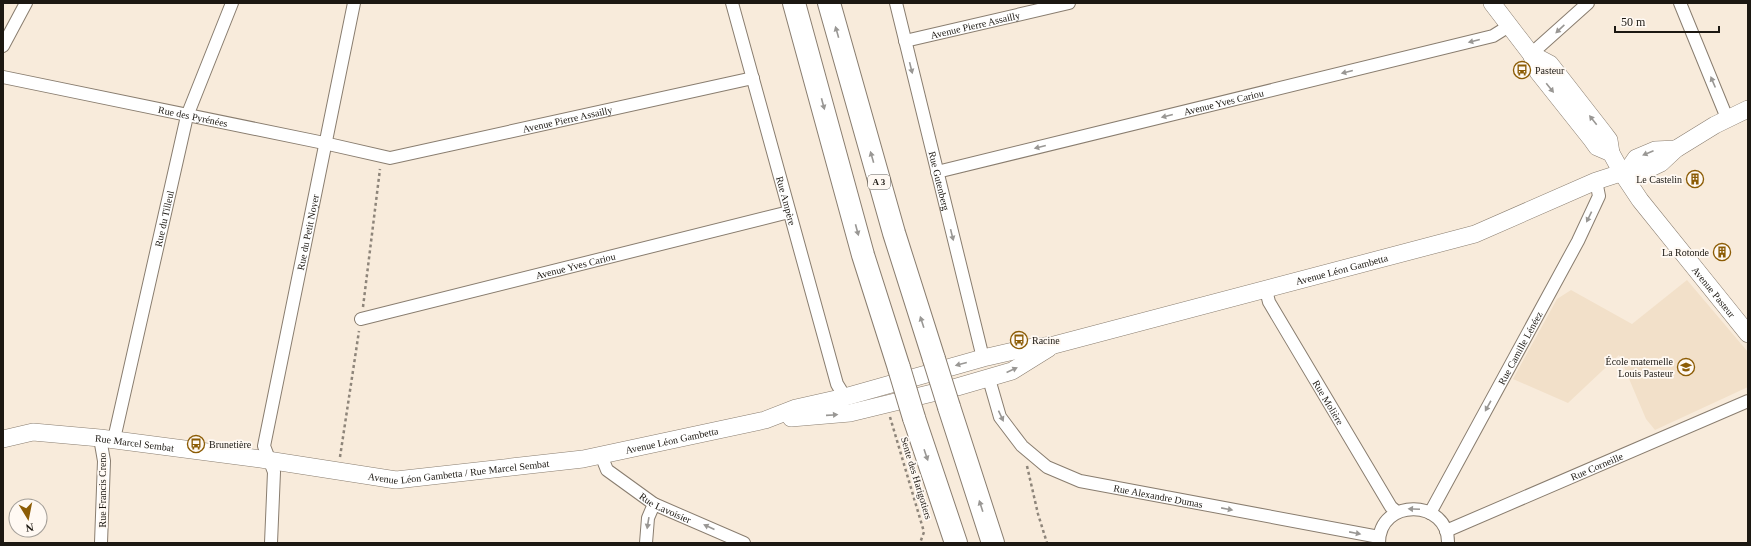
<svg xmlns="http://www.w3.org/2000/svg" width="1751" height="546" font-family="'Times New Roman',serif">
	<rect width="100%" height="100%" fill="#f8ebdb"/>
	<!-- built -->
	<path fill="#f2e0c9" d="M1687,280L1748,352V387L1655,430L1646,419L1619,355L1568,403L1513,379L1557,299L1571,290L1632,324Z"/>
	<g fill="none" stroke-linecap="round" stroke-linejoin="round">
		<!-- street casing -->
		<g stroke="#897d6f" stroke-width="14">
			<g id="street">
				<path id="s1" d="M732,3L837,384L845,397"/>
				<path id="s2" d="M896,3L983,358"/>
				<path d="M1680,3L1727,118"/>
				<path id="s3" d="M905,41L1069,3"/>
				<path d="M3,46L26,3"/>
				<path d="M1531,54L1588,3"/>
				<path id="s4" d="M3,77L324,143L390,158L753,78"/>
				<path id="s5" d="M937,172L1493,36L1509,26"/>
				<path id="s6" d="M1266,290L1269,302L1391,507L1397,512"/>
				<path id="s7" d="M361,319L789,212"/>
				<path id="s8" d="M989,379L1000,417L1022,446L1047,467L1080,481L1379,537"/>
				<path d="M100,438L104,461L101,543"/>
				<path id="s9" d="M114,439L187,116L232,3"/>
				<path id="s10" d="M601,455L607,470L654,504L744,543"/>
				<path id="s11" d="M1430,513L1578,241L1599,196L1596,181"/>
				<path id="s12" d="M1446,531L1748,401"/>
				<path id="s13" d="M271,543L274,472L264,446L354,3"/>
				<path d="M646,543L648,518L654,504"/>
				<path d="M1379,543C1379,497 1449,499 1448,543"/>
			</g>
		</g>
		<!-- secondary casing -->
		<g stroke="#897d6f" stroke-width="18">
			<g id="secondary">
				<path d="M1492,3L1531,54L1538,72L1592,140L1597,147L1611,153"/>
				<path id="s14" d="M1531,54L1550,64L1603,132L1609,140L1611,153L1622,173L1640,200L1748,334"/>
				<path d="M1627,171L1636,158L1655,150L1676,149"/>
				<path d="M791,418L850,413L957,387L1012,371L1049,348"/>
				<path id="s15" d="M3,439L33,432L100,438L261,459L396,480L583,459L765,420L796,408L845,397L983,358L1027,348L1054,345L1475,234L1596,181L1627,171L1642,172L1661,163L1676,149L1715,125L1748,109"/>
			</g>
		</g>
		<!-- highway casing -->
		<g stroke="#897d6f" stroke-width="24">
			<g id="highway">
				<path d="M794,3L863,255L899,368"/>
				<path d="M829,3L894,233L934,359"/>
				<path d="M949,407L993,543"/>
				<path d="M914,418L956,543"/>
			</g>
		</g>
		<!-- path -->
		<g stroke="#8e857a" stroke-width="2.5" stroke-dasharray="3 3" stroke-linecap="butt">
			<path d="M363,307L380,169"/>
			<path d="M890,417L924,532L920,543"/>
			<path d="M340,457L359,331"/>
			<path d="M1027,466L1038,514L1047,543"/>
		</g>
		<!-- street -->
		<use href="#street" stroke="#fff" stroke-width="12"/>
		<!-- secondary -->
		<use href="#secondary" stroke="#fff" stroke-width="17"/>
		<!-- highway -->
		<use href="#highway" stroke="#fff" stroke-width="22"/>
		<!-- highway-bridge casing -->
		<g stroke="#897d6f" stroke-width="24" stroke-linecap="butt">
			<g id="highway-bridge">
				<path d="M934,359L949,407"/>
				<path d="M899,368L914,418"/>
			</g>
		</g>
		<!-- highway-bridge -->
		<use href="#highway-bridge" stroke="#fff" stroke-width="22"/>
	</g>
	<!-- one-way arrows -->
	<defs><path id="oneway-solid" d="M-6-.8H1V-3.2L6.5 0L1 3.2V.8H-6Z"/></defs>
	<g fill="#999794">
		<use href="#oneway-solid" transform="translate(1560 29) rotate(137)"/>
		<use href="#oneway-solid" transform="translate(837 32) rotate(-106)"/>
		<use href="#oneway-solid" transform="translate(1474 41) rotate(166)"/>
		<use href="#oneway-solid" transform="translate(911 68) rotate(76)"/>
		<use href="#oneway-solid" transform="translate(1347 72) rotate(166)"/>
		<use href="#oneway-solid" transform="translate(1713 82) rotate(-113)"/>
		<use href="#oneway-solid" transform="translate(1550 88) rotate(51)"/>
		<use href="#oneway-solid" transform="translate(823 104) rotate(75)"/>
		<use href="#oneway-solid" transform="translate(1167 116) rotate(166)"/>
		<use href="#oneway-solid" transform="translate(1593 120) rotate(-128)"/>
		<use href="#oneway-solid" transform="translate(1040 147) rotate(166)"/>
		<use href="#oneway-solid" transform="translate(1648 153) rotate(157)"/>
		<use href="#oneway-solid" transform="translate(872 157) rotate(-106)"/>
		<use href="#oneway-solid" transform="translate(1589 217) rotate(116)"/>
		<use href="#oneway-solid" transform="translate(857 230) rotate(75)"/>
		<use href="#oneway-solid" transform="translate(952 235) rotate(76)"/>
		<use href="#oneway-solid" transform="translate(922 322) rotate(-108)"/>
		<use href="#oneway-solid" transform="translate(961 364) rotate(165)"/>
		<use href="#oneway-solid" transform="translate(1012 370) rotate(-25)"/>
		<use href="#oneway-solid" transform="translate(1488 406) rotate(119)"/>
		<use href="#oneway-solid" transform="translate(832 415) rotate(-4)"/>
		<use href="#oneway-solid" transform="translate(1001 416) rotate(65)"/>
		<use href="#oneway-solid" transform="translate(926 455) rotate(71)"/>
		<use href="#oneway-solid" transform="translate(981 506) rotate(-108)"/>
		<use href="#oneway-solid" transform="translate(1227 509) rotate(11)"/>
		<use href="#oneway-solid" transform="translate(1414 509) rotate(-177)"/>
		<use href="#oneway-solid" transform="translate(648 523) rotate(99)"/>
		<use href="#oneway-solid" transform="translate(709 527) rotate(-156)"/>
		<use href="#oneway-solid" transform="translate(1355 533) rotate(11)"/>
	</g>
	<!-- icons -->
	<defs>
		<g id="bus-ring" transform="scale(0.9)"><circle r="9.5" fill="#fff9f3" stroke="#8c5c05" stroke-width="1.5"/><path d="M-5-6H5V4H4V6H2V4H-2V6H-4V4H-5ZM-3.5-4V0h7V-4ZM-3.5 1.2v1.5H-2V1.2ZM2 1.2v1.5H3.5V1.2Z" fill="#8c5c05"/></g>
		<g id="building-ring" transform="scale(0.9)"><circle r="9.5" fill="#fff9f3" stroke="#8c5c05" stroke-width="1.5"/><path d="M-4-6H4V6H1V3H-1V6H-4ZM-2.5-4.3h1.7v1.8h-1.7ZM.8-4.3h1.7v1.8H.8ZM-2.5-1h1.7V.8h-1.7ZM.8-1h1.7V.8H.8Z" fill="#8c5c05"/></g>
		<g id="school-ring" transform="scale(0.9)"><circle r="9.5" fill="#fff9f3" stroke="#8c5c05" stroke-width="1.5"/><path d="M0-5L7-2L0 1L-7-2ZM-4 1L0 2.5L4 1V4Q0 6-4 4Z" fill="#8c5c05"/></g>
	</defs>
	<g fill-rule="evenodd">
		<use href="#bus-ring" x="1522" y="70"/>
		<use href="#building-ring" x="1695" y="179"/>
		<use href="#building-ring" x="1722" y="252"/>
		<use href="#bus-ring" x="1019" y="340"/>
		<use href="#school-ring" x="1686" y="367"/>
		<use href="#bus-ring" x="196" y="444"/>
	</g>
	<g text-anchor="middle" stroke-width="3.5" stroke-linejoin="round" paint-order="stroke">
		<!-- shield labels -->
		<rect fill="#fff9f3" stroke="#605c56" stroke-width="1" x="868" y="175" width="22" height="14" rx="3"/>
		<g font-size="9" font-weight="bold" fill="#1c1812">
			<text x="879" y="185">A 3</text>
		</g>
		<!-- street labels -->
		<g font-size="10" fill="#1c1812" stroke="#fff9f3">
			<text dy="4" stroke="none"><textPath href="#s3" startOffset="72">Avenue Pierre Assailly</textPath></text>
			<text dy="4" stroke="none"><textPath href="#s5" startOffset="295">Avenue Yves Cariou</textPath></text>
			<text dy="4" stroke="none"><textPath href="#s4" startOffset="194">Rue des Pyrénées</textPath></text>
			<text dy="4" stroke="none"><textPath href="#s4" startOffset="577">Avenue Pierre Assailly</textPath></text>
			<text dy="4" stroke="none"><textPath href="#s2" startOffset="183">Rue Gutenberg</textPath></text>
			<text dy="4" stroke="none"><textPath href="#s1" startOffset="205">Rue Ampère</textPath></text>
			<text dy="4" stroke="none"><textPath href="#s9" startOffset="226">Rue du Tilleul</textPath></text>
			<text dy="4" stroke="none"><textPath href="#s13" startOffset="317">Rue du Petit Noyer</textPath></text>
			<text dy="4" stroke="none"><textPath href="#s7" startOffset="221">Avenue Yves Cariou</textPath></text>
			<text dy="4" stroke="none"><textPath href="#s15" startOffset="1368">Avenue Léon Gambetta</textPath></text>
			<text dy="4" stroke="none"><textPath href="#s14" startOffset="304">Avenue Pasteur</textPath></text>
			<text dy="4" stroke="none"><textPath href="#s11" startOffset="188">Rue Camille Lénéez</textPath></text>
			<text dy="4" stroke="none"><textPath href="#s6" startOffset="129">Rue Molière</textPath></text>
			<text dy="4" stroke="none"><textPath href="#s15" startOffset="676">Avenue Léon Gambetta</textPath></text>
			<text dy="4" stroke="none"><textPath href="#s15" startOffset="133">Rue Marcel Sembat</textPath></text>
			<text dy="4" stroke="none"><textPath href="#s12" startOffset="164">Rue Corneille</textPath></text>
			<text dy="4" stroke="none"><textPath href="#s15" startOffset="460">Avenue Léon Gambetta / Rue Marcel Sembat</textPath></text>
			<text transform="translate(917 478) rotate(73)" y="4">Sente des Harigotiers</text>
			<text transform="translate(102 490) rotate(-90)" y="4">Rue Francis Creno</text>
			<text dy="4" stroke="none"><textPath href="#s8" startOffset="224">Rue Alexandre Dumas</textPath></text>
			<text dy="4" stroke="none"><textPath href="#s10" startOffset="86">Rue Lavoisier</textPath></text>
		</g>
		<!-- poi labels -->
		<g font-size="10" fill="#1c1812" stroke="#fff9f3" text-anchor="start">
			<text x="1535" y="74">Pasteur</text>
			<text x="1682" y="183" text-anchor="end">Le Castelin</text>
			<text x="1709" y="256" text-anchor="end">La Rotonde</text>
			<text x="1032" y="344">Racine</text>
			<text x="1673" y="365" text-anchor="end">École maternelle<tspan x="1673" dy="12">Louis Pasteur</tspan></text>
			<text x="209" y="448">Brunetière</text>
		</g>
	</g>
	<!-- border -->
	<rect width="1751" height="546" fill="none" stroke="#1c1812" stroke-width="8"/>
	<!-- north arrow -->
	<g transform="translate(28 518) rotate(170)"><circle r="19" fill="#fff9f3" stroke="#a49f99"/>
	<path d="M0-3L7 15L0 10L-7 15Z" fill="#8c5c05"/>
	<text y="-6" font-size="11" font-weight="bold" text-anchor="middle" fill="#1c1812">N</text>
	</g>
	<!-- scale -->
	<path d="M1615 26v6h104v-6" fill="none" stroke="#1c1812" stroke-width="2"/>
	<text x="1621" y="26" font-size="12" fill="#1c1812" stroke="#fff9f3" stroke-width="3" paint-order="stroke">50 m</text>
</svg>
